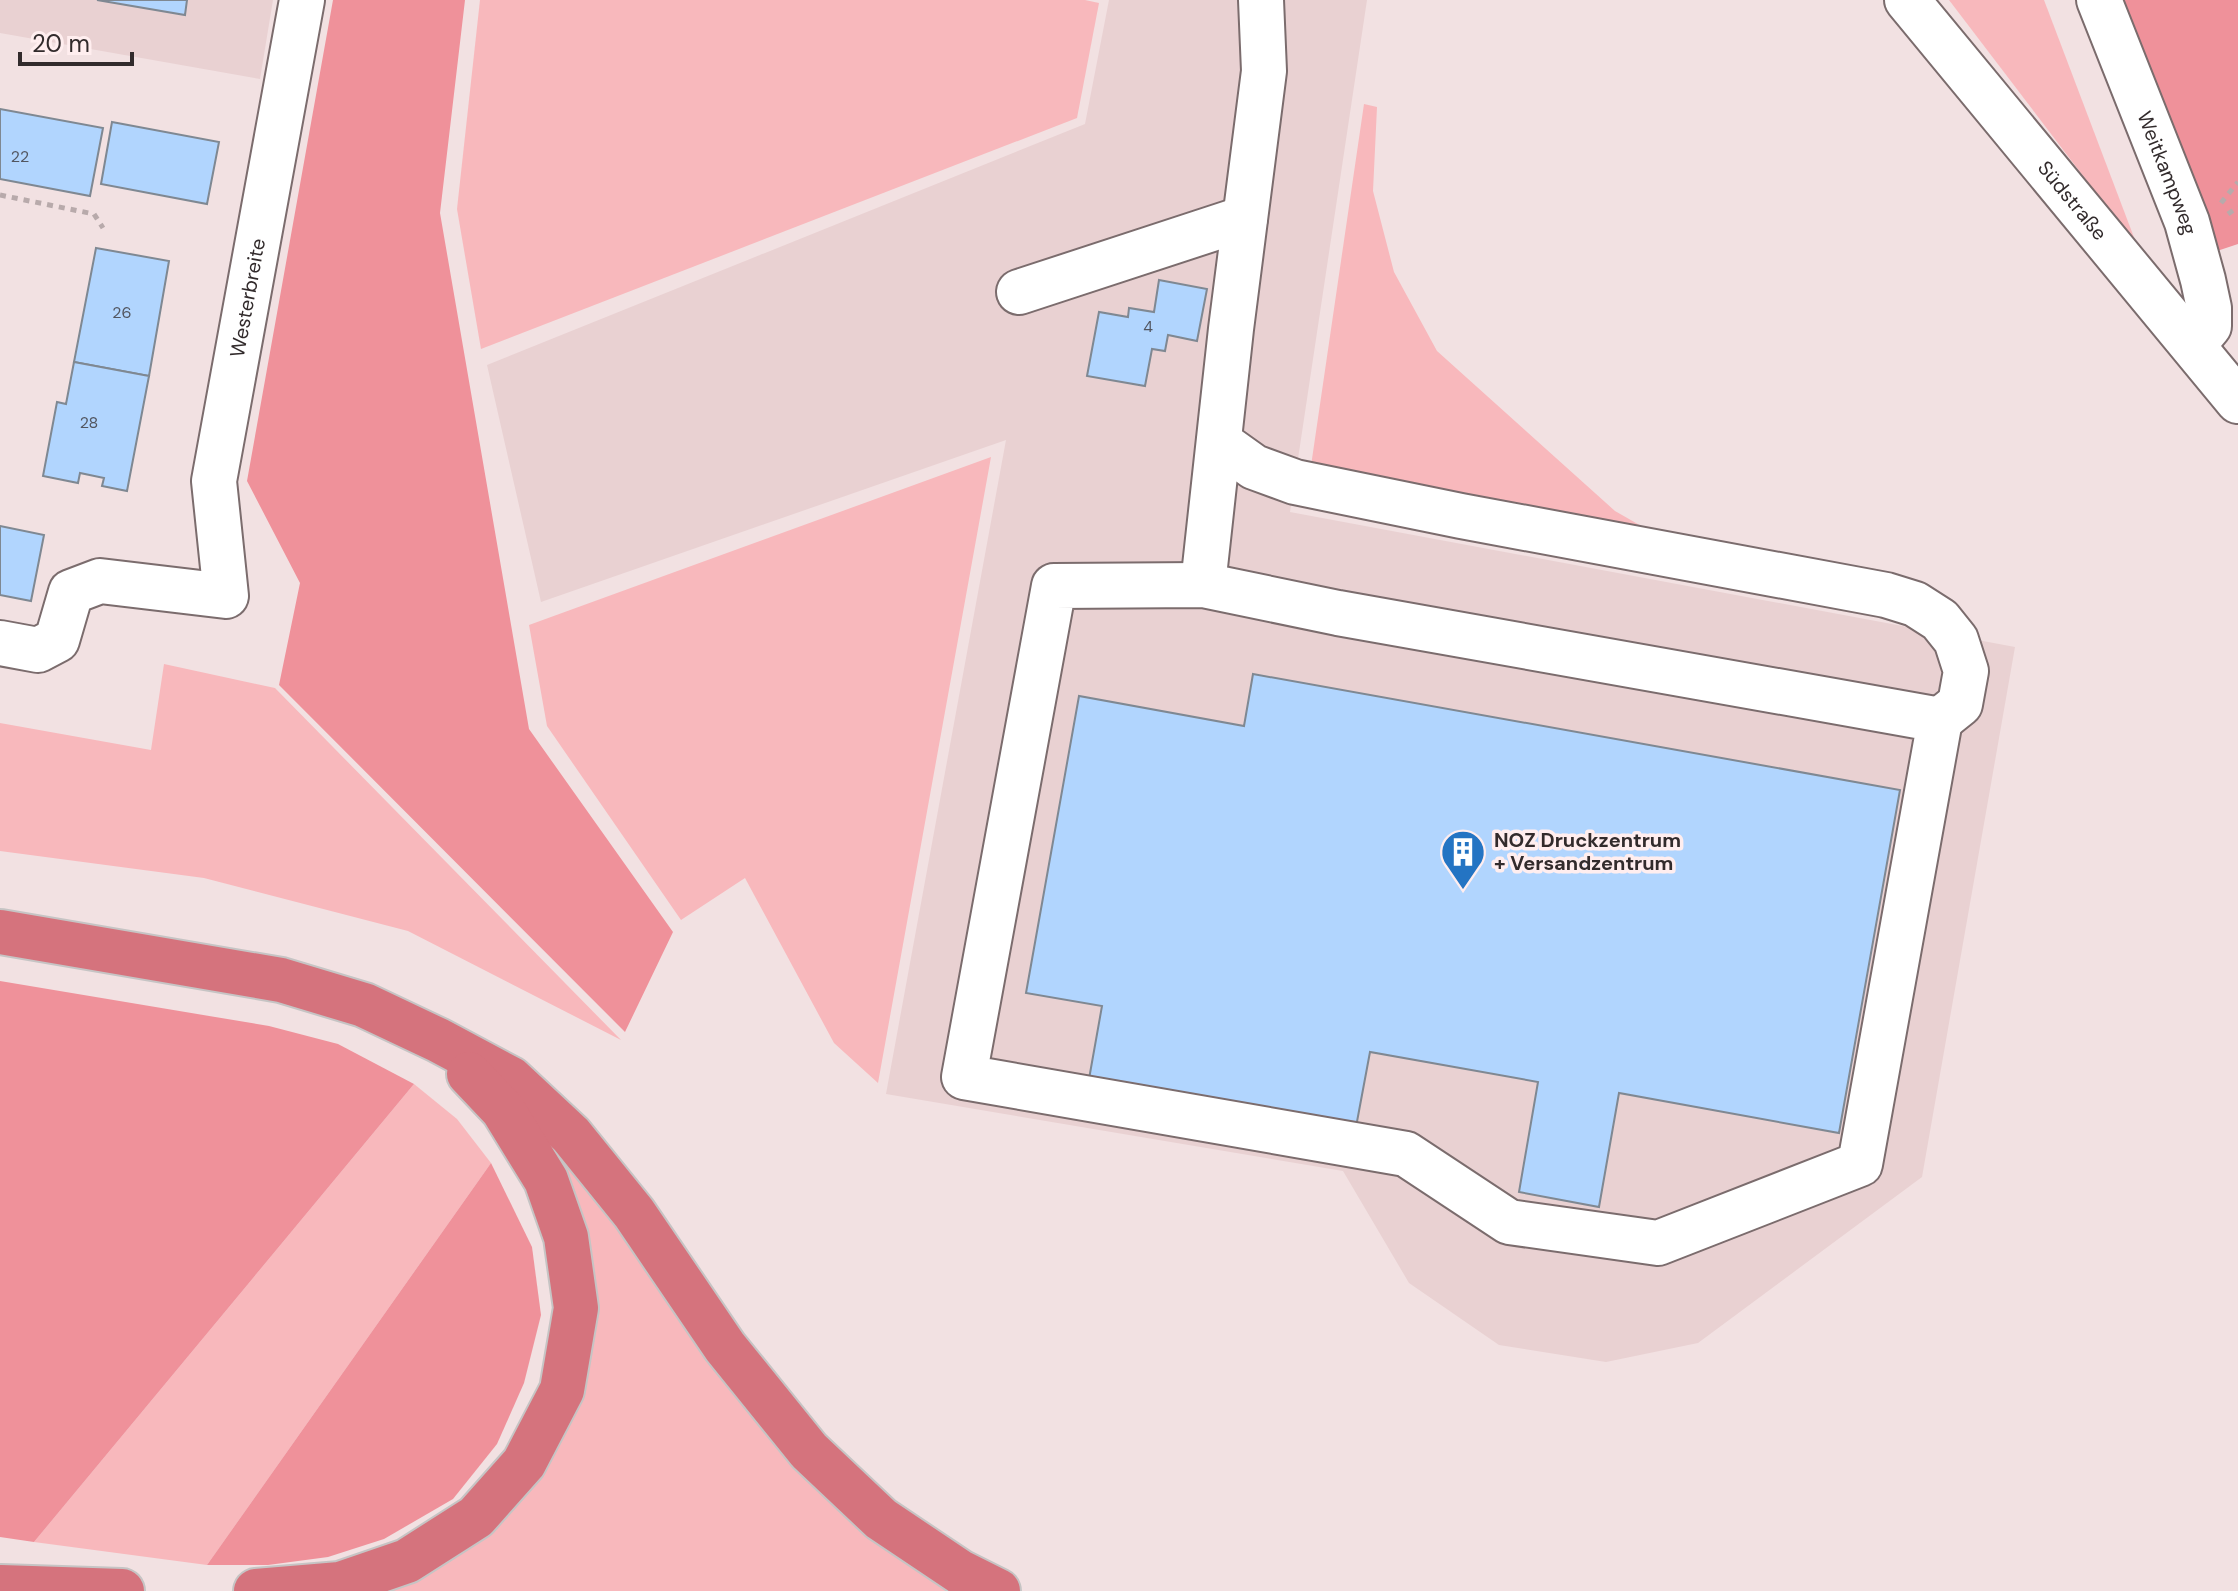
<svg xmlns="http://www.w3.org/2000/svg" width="2238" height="1591" font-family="'DM Sans',sans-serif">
	<rect width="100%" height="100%" fill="#f2e1e2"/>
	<!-- built -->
	<g fill="#e9d1d2">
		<path d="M0,0H273L260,79L0,33Z"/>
		<path d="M1109,0H1367L1290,512L2015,647L1922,1177L1698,1343L1606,1362L1499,1345L1409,1283L1343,1171L886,1094L1006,440L541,602L487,365L1085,124Z"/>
	</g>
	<!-- green -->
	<g fill="#f8b8bc">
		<path d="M480,0H1085L1099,3L1077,118L481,349L457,209Z"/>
		<path d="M1949,0H2044L2138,248Z"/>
		<path d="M1364,104L1377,107L1373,191L1394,272L1437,351L1615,511L1732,578L1306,500Z"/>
		<path d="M991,457L878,1083L834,1043L745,878L681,920L547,726L529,625Z"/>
		<path d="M164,664L275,688L621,1040L408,931L204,878L0,851V723L151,750Z"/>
		<path d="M414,1084L457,1119L491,1163L207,1565L34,1542Z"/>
		<path d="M514,1102L960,1591H368L579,1395Z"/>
	</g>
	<!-- forest -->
	<g fill="#ef919a">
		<path d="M333,0H465L440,213L529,729L673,932L625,1032L279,685L300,583L247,481Z"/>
		<path d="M2113,0H2238V244L2208,254Z"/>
		<path d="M0,981L269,1026L338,1044L414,1084L34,1542L0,1537Z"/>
		<path d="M491,1163L532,1247L541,1315L524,1383L497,1444L453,1499L384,1539L328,1557L268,1565H207Z"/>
	</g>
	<!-- building -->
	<g fill="#b1d5fe" stroke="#7f8892" stroke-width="2">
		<path d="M97,0H187L185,15Z"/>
		<path d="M0,109L103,128L90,196L0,179Z"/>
		<path d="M112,122L219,142L207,204L101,184Z"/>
		<path d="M96,248L169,261L149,376L74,362Z"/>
		<path d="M1159,280L1207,289L1197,341L1168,335L1165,351L1152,349L1145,386L1087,376L1099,312L1128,317L1129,308L1154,312Z"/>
		<path d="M74,362L149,376L127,491L102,486L104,478L80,473L78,483L43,476L57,402L66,404Z"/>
		<path d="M0,526L44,535L31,601L0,595Z"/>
		<path d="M1253,674L1900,790L1839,1133L1619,1093L1599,1207L1519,1192L1538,1082L1370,1052L1356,1127L1089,1079L1102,1006L1026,993L1079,696L1244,726Z"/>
	</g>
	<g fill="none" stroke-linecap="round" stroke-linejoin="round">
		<!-- minor casing -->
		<g stroke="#7b6c6d" stroke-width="48">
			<g id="minor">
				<path id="s1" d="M1907,0L2238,401"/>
				<path id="s2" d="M2099,0L2187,222L2203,280L2209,308V326L2193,345"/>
				<path d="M1019,292L1245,218"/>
				<path d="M1219,442L1254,467L1295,482L1461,516L1886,595L1915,604L1940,620L1956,640L1966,671L1960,704L1940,720"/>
				<path d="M1203,585L1338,613L1940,720L1860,1164L1658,1243L1509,1222L1406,1154L964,1077L1054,586Z"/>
				<path d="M1203,585L1231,329L1264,71L1261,0"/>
				<path id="s3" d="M0,643L38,650L57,640L71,592L100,581L226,596L214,481L302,0"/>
			</g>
		</g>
		<!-- highway casing -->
		<g stroke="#c6c4c4" stroke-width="48">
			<g id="highway">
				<path d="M0,932L281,980L364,1005L438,1040L511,1079L571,1135L634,1213L725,1347L809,1451L881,1519L960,1572L998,1591"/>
				<path d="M1,1587L122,1591"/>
				<path d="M256,1591L340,1584L407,1561L476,1517L524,1463L562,1390L576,1308L566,1237L546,1180L503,1110L469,1074"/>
			</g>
		</g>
		<!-- path -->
		<g stroke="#b8aaab" stroke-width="5" stroke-dasharray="6 6" stroke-linecap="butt">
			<path d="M0,195L94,214L103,228"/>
			<path d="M2221,203L2238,182"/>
			<path d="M2228,214L2238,207"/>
		</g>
		<!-- minor -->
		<use href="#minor" stroke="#fff" stroke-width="44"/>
		<!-- highway -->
		<use href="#highway" stroke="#d5737d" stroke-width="44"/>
	</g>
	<!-- icons -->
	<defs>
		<g id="building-pin" transform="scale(2.3)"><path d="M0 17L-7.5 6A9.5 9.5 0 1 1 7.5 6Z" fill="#2474c3" stroke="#ffeeef"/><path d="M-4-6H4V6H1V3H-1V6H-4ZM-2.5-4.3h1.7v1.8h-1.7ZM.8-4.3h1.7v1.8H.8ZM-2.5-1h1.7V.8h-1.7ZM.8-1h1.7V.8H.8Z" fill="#fff"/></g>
	</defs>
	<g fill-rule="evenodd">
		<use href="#building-pin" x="1463" y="852"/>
	</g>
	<g text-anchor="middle" stroke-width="7" stroke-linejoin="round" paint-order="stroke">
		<!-- number labels -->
		<g font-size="16" fill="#525660">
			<text x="20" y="162">22</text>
			<text x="122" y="318">26</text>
			<text x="1148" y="332">4</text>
			<text x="89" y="428">28</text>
		</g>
		<!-- street labels -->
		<g font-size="20" fill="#322b2c" stroke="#ffeeef">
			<text dy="7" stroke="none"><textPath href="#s2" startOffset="186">Weitkampweg</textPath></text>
			<text dy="7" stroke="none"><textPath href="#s1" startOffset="260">Südstraße</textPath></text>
			<text dy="7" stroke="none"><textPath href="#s3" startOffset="570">Westerbreite</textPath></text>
		</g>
		<!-- poi labels -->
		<g font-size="20" font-weight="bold" fill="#322b2c" stroke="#ffeeef" text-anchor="start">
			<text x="1494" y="847">NOZ Druckzentrum<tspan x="1494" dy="23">+ Versandzentrum</tspan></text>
		</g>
	</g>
	<!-- scale -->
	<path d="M20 52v12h112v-12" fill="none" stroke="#322b2c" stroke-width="4"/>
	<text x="32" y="52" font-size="24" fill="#322b2c" stroke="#ffeeef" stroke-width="6" paint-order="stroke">20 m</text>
</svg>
